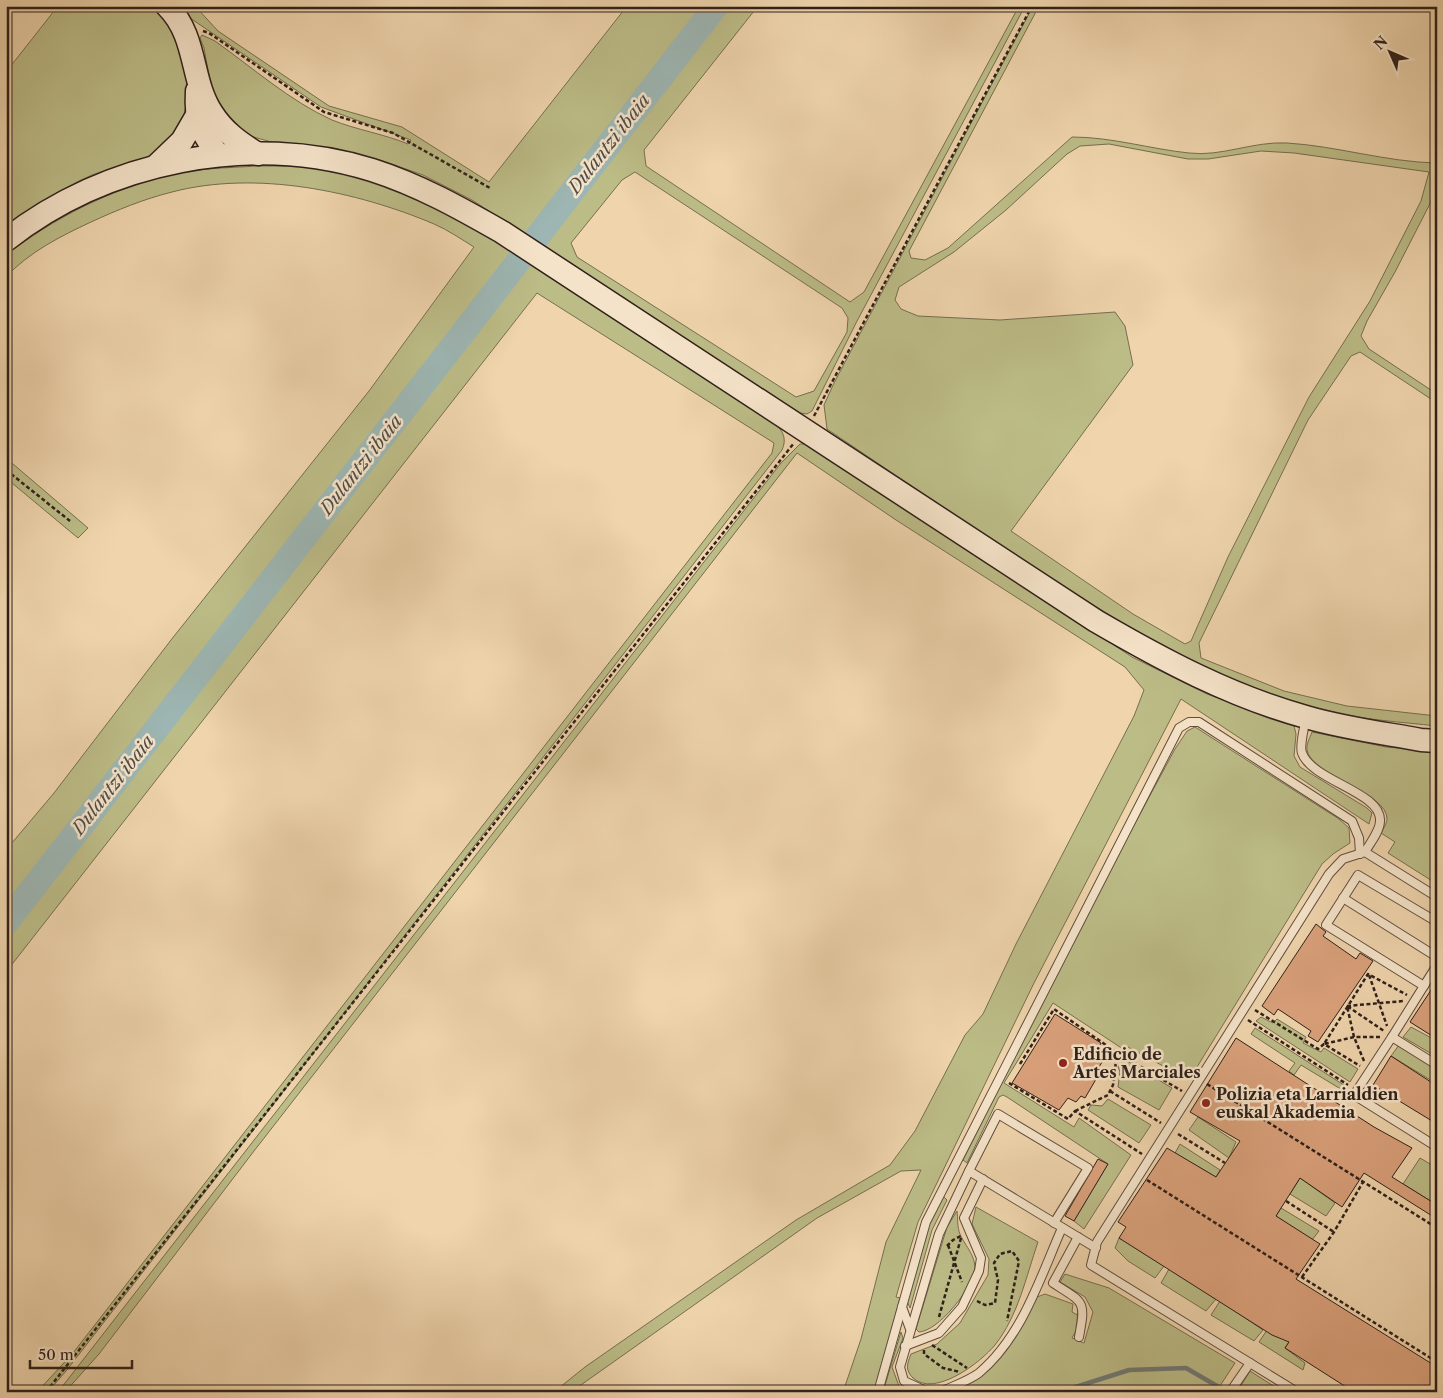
<svg xmlns="http://www.w3.org/2000/svg" width="1443" height="1398" font-family="'Libre Caslon Text',serif">
	<rect width="100%" height="100%" fill="#efd4ac"/>
	<filter id="stains"><feTurbulence type="fractalNoise" baseFrequency=".004" numOctaves="4"/><feColorMatrix values="0 0 0 0 .2 0 0 0 0 .09 0 0 0 0 .02 0 0 0 .5 -.17"/></filter>
	<radialGradient id="worn" r=".72"><stop offset=".6" stop-color="#630" stop-opacity="0"/><stop offset="1" stop-color="#630" stop-opacity=".3"/></radialGradient>
	<!-- green -->
	<g fill="#bcbc87" stroke="#766e50" fill-rule="evenodd">
		<path d="M58,6H153C162,17 171,28 177,41C192,76 194,124 160,150C142,163 113,167 92,175C62,188 34,207 6,225V72Z"/>
		<path d="M180,6H195L218,31L329,106L402,127L489,182L627,6H758L644,150L646,166L850,302L864,292L1019,6H1025L857,321L812,411L807,414L800,413L472,200L423,175L380,160L340,150L275,143L250,136L235,128L213,98L204,48L200,38L202,35L215,41C253,68 290,101 332,120C357,130 384,134 408,144L411,140L321,107L190,18ZM635,172L842,308L848,318L847,332L814,391L796,397L577,257L571,243L622,180Z"/>
		<path d="M1033,6H1039L909,251L911,258L925,260L948,248L1072,137C1112,137 1150,149 1189,153C1221,157 1254,141 1287,143C1337,146 1386,162 1437,163V190L1395,272L1367,321L1361,336L1369,349L1437,394V403L1360,352L1351,356L1308,420L1199,643L1201,658L1284,691L1347,706L1437,716V726C1401,722 1364,720 1328,711C1214,684 1113,619 1015,555C952,513 889,471 827,429L824,405L834,383ZM1109,144L1188,159H1208L1261,151L1294,153L1429,172L1421,201L1370,301L1309,397L1228,557L1191,641L1185,644L1133,614L1011,531L1133,365L1125,326L1115,312L1000,320L918,316L901,309L895,300L899,287L954,252L1006,210L1067,154L1080,146Z"/>
		<path d="M258,166H307L356,175L443,208L497,241L756,410C771,421 791,430 782,450L66,1371L48,1392H37L73,1353L772,453L774,443L537,293L6,972V850L54,793L171,640L369,391L474,247C461,239 448,230 434,224C356,191 256,170 172,192C144,199 117,210 91,222C61,236 29,252 6,277V255C54,218 107,191 166,176C196,168 227,168 258,166Z"/>
		<path d="M800,444H808L1132,657L1207,694L1294,726L1296,734L1294,756L1300,767L1367,808L1372,813L1369,824L1181,699L1034,983L918,1222L896,1297L900,1298L875,1392H843L861,1339L886,1242L921,1170L901,1171L817,1218L571,1392H554L585,1367L796,1220L890,1165L915,1131L965,1035L983,1014L1016,944L1134,716L1144,690L1125,667L896,520L797,453L254,1151L99,1354L65,1392H58L781,463Z"/>
		<path d="M6,458L88,528L78,538L6,478Z"/>
		<path d="M1195,727L1339,819L1349,828L1350,843L1333,854L1322,864L1189,1080L1126,1046L1123,1049L1053,1003L1004,1083L1074,1127L1079,1118L1131,1155L1084,1229L1074,1221L1108,1164L1007,1097L1003,1095L999,1097L967,1163L963,1160L1083,920L1175,749L1187,731Z"/>
		<path d="M1312,732L1386,747L1437,751V884L1388,853L1395,842L1381,833C1383,829 1387,823 1387,819C1388,793 1311,775 1307,750C1306,744 1310,738 1312,732Z"/>
		<path d="M1261,1017L1273,1023L1277,1019L1306,1037L1303,1043L1321,1052L1324,1048L1358,1069L1350,1082L1256,1021Z"/>
		<path d="M1411,1027L1437,1041V1057L1403,1037Z"/>
		<path d="M1255,1028L1347,1087L1344,1091L1301,1065L1294,1075L1289,1071L1295,1063L1251,1034Z"/>
		<path d="M1399,1045L1437,1069V1084L1391,1056Z"/>
		<path d="M1124,1059L1172,1088L1159,1110L1118,1087L1120,1072L1118,1067Z"/>
		<path d="M1108,1099L1151,1125L1139,1143L1088,1110L1091,1105L1102,1106Z"/>
		<path d="M1198,1117L1236,1142L1229,1158L1189,1130Z"/>
		<path d="M1180,1144L1220,1170L1216,1177L1175,1153Z"/>
		<path d="M1420,1158L1437,1168V1205L1403,1184Z"/>
		<path d="M1300,1178L1335,1203L1326,1216L1290,1194Z"/>
		<path d="M943,1196L947,1200L932,1230L910,1308L907,1301L929,1225Z"/>
		<path d="M976,1207L1038,1242C1026,1277 1018,1316 995,1345C981,1362 935,1398 913,1378C905,1370 907,1364 911,1354L937,1344L960,1323L988,1275L989,1259L972,1224Z"/>
		<path d="M1281,1208L1319,1231L1312,1240L1276,1216Z"/>
		<path d="M957,1211C958,1218 957,1227 960,1234C965,1246 978,1258 974,1272C970,1291 938,1331 919,1332L916,1329L947,1227Z"/>
		<path d="M1119,1238L1164,1266L1155,1278L1128,1261L1115,1248Z"/>
		<path d="M1169,1269L1216,1299L1206,1311L1161,1283Z"/>
		<path d="M1065,1274L1109,1288L1235,1363L1216,1392H952C996,1368 1016,1343 1037,1297L1045,1294L1073,1304L1072,1312L1083,1318L1072,1338L1084,1343L1093,1312L1085,1297L1060,1282Z"/>
		<path d="M1220,1301L1263,1330L1254,1341L1211,1315Z"/>
		<path d="M1314,1304L1285,1348L1305,1363L1303,1370L1259,1342L1275,1318Z"/>
		<path d="M901,1332L903,1338L892,1367L899,1386L908,1392H883Z"/>
		<path d="M1250,1371L1283,1392H1237Z"/>
	</g>
	<g fill="none" stroke-linecap="round" stroke-linejoin="round">
		<!-- stream -->
		<path stroke="#717a76" stroke-width="4.5" d="M1060,1392L1129,1370L1186,1368L1217,1386"/>
		<!-- river -->
		<path stroke="#9db6b3" stroke-width="25" d="M6,923L716,6"/>
	</g>
	<!-- building -->
	<g fill="#daa17b" stroke="#2f201a">
		<path d="M1316,924L1326,932L1323,936L1356,959L1360,953L1373,961L1318,1042L1308,1036L1311,1031L1278,1009L1274,1015L1262,1006Z"/>
		<path d="M1437,981V1039L1410,1022Z"/>
		<path d="M1055,1014L1101,1043L1095,1055L1104,1059L1099,1067L1102,1069L1085,1098L1081,1096L1076,1102L1068,1098L1059,1110L1012,1083Z"/>
		<path d="M1236,1038L1374,1127L1412,1148L1392,1177L1437,1205V1219L1364,1173L1342,1207L1300,1178L1276,1216L1320,1244L1296,1279L1437,1367V1392H1354L1285,1348L1289,1342L1272,1335L1119,1238L1126,1227L1118,1222L1167,1148L1216,1177L1240,1141L1190,1112Z"/>
		<path d="M1391,1056L1437,1086V1124L1373,1085Z"/>
		<path d="M1098,1159L1108,1164L1074,1221L1065,1216Z"/>
	</g>
	<g fill="none" stroke-linecap="round" stroke-linejoin="round">
		<!-- lane casing -->
		<g stroke="#5f4d3e" stroke-width="10">
			<g id="lane">
				<path d="M1305,719C1305,728 1299,745 1302,753C1312,781 1382,792 1380,821C1380,831 1370,843 1365,852"/>
				<path d="M1343,898L1437,957"/>
				<path d="M1437,965L1392,1037L1437,1065"/>
				<path d="M1424,986L1326,925L1358,875L1437,922"/>
				<path d="M1392,1037L1354,1095L1437,1147"/>
				<path d="M969,1171L998,1114L1088,1168L1054,1223"/>
				<path d="M1078,1237L1053,1283C1084,1303 1086,1300 1079,1337"/>
				<path d="M902,1307L910,1329"/>
				<path d="M905,1346L939,1333L962,1307L979,1271L981,1258L964,1218L983,1179"/>
				<path d="M1250,1363L1091,1265L1097,1242L1329,874L1343,859L1365,852L1437,897"/>
				<path d="M878,1392L926,1222L1179,728L1189,722H1199L1352,821L1359,838L1360,854"/>
				<path d="M928,1392L904,1381L900,1367L939,1234L969,1171L1096,1248"/>
				<path d="M941,1392C953,1386 968,1381 979,1373C1022,1337 1040,1278 1062,1228"/>
				<path d="M1230,1392L1250,1363L1297,1392"/>
			</g>
		</g>
		<!-- secondary casing -->
		<g stroke="#2f201a" stroke-width="25">
			<g id="secondary">
				<path d="M167,6C198,37 190,80 212,113C224,132 240,143 258,154"/>
				<path d="M197,91C195,122 201,131 218,155"/>
				<path d="M156,166L182,141L196,117"/>
				<path d="M6,240C106,161 250,132 372,170C419,185 460,208 502,232L1096,621C1163,660 1230,696 1306,717C1343,728 1383,733 1421,740L1437,741"/>
			</g>
		</g>
		<!-- path -->
		<g stroke="#2f201a" stroke-width="2.5" stroke-dasharray="4 2.5" stroke-linecap="butt">
			<path d="M203,31L209,33L324,112L393,133L490,188"/>
			<path d="M814,416L1032,6"/>
			<path d="M6,470L70,521"/>
			<path d="M1369,975L1387,1026"/>
			<path d="M1347,1006L1404,1001"/>
			<path d="M1255,1010L1318,1049L1324,1044L1360,1066"/>
			<path d="M1248,1020L1348,1085"/>
			<path d="M1380,1037H1354L1324,1044L1368,974L1407,995"/>
			<path d="M1364,1061L1354,1037L1347,1006L1384,1031"/>
			<path d="M1020,1064L1054,1009L1113,1050L1182,1091"/>
			<path d="M1009,1083L1068,1119L1075,1111L1142,1154"/>
			<path d="M1207,1084L1437,1228"/>
			<path d="M1110,1091L1161,1123"/>
			<path d="M1075,1111L1108,1095L1113,1085L1117,1053"/>
			<path d="M1178,1134L1225,1163"/>
			<path d="M1147,1180L1437,1362"/>
			<path d="M1286,1201L1334,1232"/>
			<path d="M948,1245L962,1282"/>
			<path d="M947,1246L953,1240L961,1236"/>
			<path d="M1302,1277L1334,1232L1363,1182"/>
			<path d="M977,1301L985,1305L995,1303L998,1280L994,1263L1000,1254L1012,1251L1019,1261L1007,1321"/>
			<path d="M939,1317L961,1238"/>
			<path d="M932,1345L967,1368"/>
			<path d="M924,1350V1354L943,1368L960,1372"/>
			<path d="M46,1392L794,443"/>
		</g>
		<!-- lane -->
		<use href="#lane" stroke="#f5e3c9" stroke-width="8"/>
		<!-- secondary -->
		<use href="#secondary" stroke="#f5e3c9" stroke-width="22"/>
	</g>
	<!-- markers -->
	<g fill="#8f2418" stroke="#f5e3c9" stroke-width="2">
		<circle cx="1063" cy="1063" r="5"/>
		<circle cx="1206" cy="1103" r="5"/>
	</g>
	<g text-anchor="middle" stroke-width="5" stroke-linejoin="round" paint-order="stroke">
		<!-- poi labels -->
		<g font-size="16" font-weight="bold" fill="#2f201a" stroke="#f5e3c9" text-anchor="start">
			<text x="1073" y="1060">Edificio de<tspan x="1073" dy="18">Artes Marciales</tspan></text>
			<text x="1216" y="1100">Polizia eta Larrialdien<tspan x="1216" dy="18">euskal Akademia</tspan></text>
		</g>
		<!-- water labels -->
		<g font-size="18" font-style="italic" fill="#504d48" stroke="#f5e3c9">
			<text transform="translate(609 144) rotate(-52)" y="6">Dulantzi ibaia</text>
			<text transform="translate(361 465) rotate(-52)" y="6">Dulantzi ibaia</text>
			<text transform="translate(113 785) rotate(-52)" y="6">Dulantzi ibaia</text>
		</g>
	</g>
	<!-- margin -->
	<rect width="1443" height="1398" fill="none" stroke="#efd4ac" stroke-width="25"/>
	<rect x="8" y="8" width="1428" height="1383" fill="none" stroke="#2f201a" stroke-width="2.5"/>
	<rect x="12" y="12" width="1418" height="1373" fill="none" stroke="#2f201a"/>
	<!-- north arrow -->
	<g transform="translate(1390 52) rotate(315)" stroke="#f5e3c9" stroke-width="4" paint-order="stroke">
	<path d="M0-4L9 19L0 12L-9 19Z" fill="#2f201a"/>
	<text y="-8" font-size="14" font-weight="bold" text-anchor="middle" fill="#2f201a">N</text>
	</g>
	<!-- scale -->
	<path d="M30 1360v8h102v-8" fill="none" stroke="#2f201a" stroke-width="2.5"/>
	<text x="38" y="1360" font-size="15" fill="#2f201a" stroke="#f5e3c9" stroke-width="4" paint-order="stroke">50 m</text>
	<rect width="100%" height="100%" filter="url(#stains)"/>
	<rect width="100%" height="100%" fill="url(#worn)"/>
</svg>
